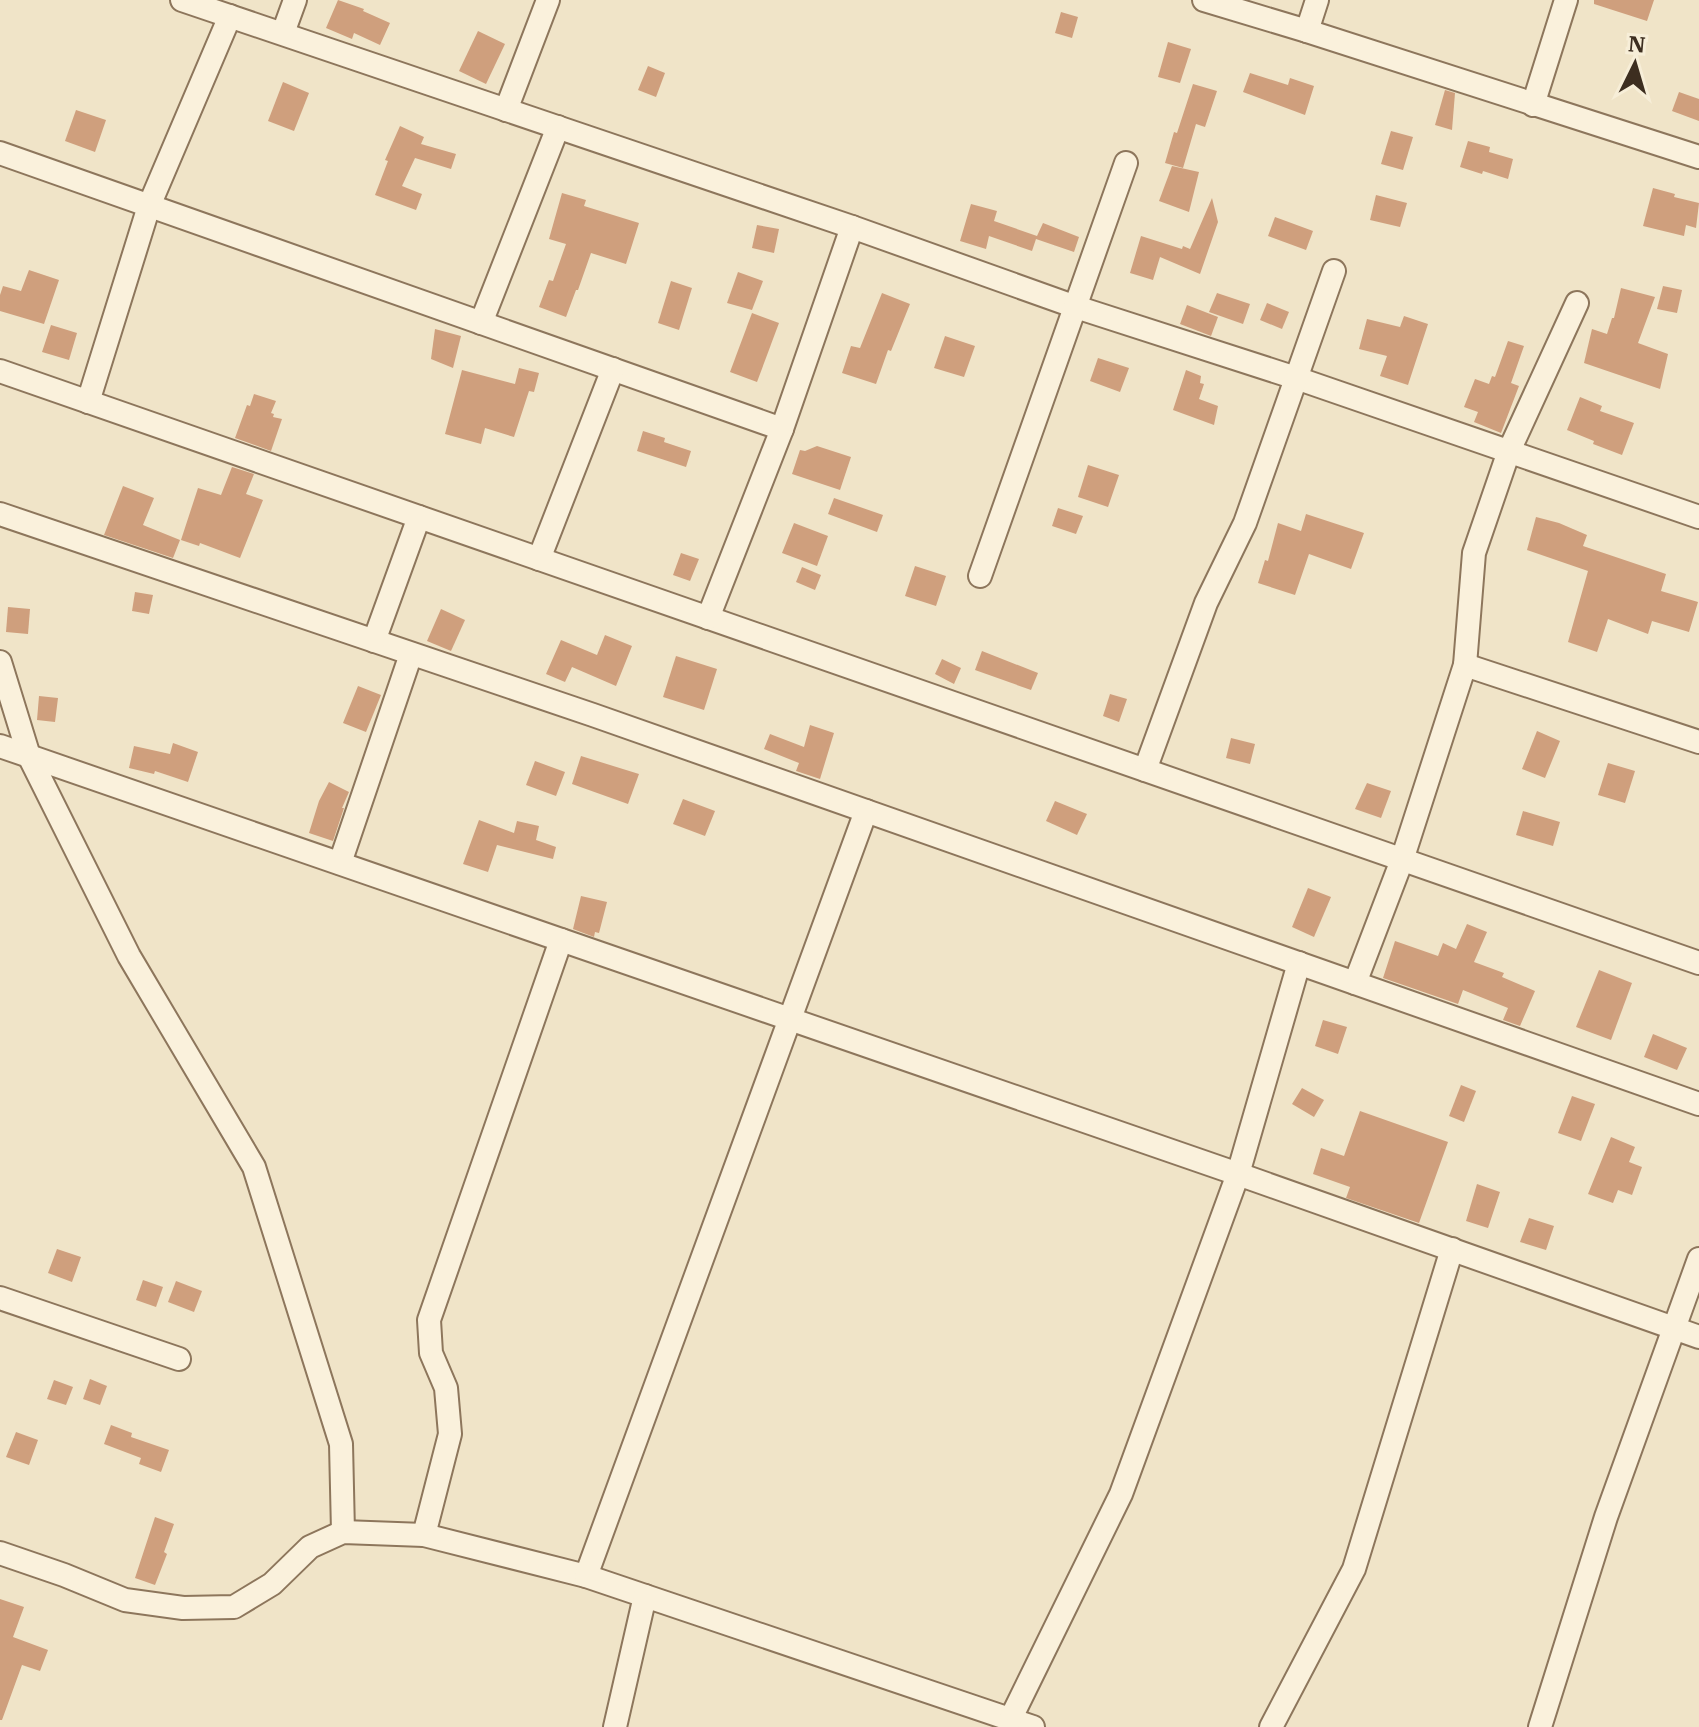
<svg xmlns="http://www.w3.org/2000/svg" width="1699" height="1727" font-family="'IBM Plex Serif',serif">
	<rect width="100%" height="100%" fill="#f0e4c8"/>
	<!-- building -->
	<g fill="#cf9f7d">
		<path d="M338,0L364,9L363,11L390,23L380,45L354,33L352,39L326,28Z"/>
		<path d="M1594,0H1654L1647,21L1594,4Z"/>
		<path d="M1061,12L1078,17L1072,38L1055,33Z"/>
		<path d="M478,31L505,44L486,84L459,71Z"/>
		<path d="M1168,42L1191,49L1180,83L1158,77Z"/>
		<path d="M648,66L665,73L656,97L638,90Z"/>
		<path d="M1250,73L1288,85L1290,78L1314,86L1305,115L1243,92Z"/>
		<path d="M283,82L309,93L294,131L268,121Z"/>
		<path d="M1193,84L1217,91L1205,127L1196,124L1183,168L1165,163L1174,132L1177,133Z"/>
		<path d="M1445,90L1455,93L1452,130L1435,125Z"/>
		<path d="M1679,92L1699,99V121L1672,111Z"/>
		<path d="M76,110L106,120L95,152L65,141Z"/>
		<path d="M400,126L424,137L421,144L456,154L451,169L415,158L402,186L422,194L416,210L375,195L388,161L385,160Z"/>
		<path d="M1391,131L1413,137L1403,170L1381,164Z"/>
		<path d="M1468,141L1490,147L1489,152L1513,159L1508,179L1483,171L1482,174L1460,167Z"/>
		<path d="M1172,166L1199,172L1189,212L1159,201Z"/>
		<path d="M1653,188L1675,194L1674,197L1699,203L1696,228L1686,225L1684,236L1643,226Z"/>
		<path d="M562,193L586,200L584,206L639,223L626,264L591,253L578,290H576L566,317L539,307L549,280L553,281L566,244L549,239Z"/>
		<path d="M1376,195L1407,203L1400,227L1370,220Z"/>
		<path d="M1212,198L1218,222L1200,274L1160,257L1153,280L1130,273L1141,236L1182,249L1183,246L1190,249Z"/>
		<path d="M971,204L997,211L994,221L1037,236L1043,223L1079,237L1074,252L1036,239L1032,251L989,236L986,249L960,241Z"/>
		<path d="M1275,217L1313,231L1306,250L1268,236Z"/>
		<path d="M757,225L779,229L774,253L752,248Z"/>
		<path d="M29,270L59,280L44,324L0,311V295L3,286L21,291Z"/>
		<path d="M738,272L763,281L752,310L727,303Z"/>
		<path d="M671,281L692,288L679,330L658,323Z"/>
		<path d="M1663,286L1682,290L1677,313L1657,309Z"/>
		<path d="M1621,288L1655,297L1638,343L1668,354L1660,389L1584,363L1592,329L1607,334L1612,318H1614Z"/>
		<path d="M882,293L910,304L891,351L888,350L876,384L842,373L851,346L860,348Z"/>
		<path d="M1217,293L1250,304L1243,324L1209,312Z"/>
		<path d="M1267,303L1289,312L1282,329L1260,320Z"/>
		<path d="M1187,305L1218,317L1211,336L1180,324Z"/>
		<path d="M752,313L779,323L757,382L730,372Z"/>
		<path d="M1404,316L1428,324L1408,385L1380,376L1387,356L1359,349L1367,319L1400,327Z"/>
		<path d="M51,325L77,333L69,360L42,352Z"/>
		<path d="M435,329L461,336L453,368L431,359Z"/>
		<path d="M945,336L975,346L964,377L934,368Z"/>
		<path d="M1508,341L1524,346L1511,383L1519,386L1501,433L1474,422L1478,412L1464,407L1475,379L1489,384L1492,376L1495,377Z"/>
		<path d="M1098,358L1129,368L1120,392L1090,381Z"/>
		<path d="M519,368L539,373L534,392L529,391L514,437L485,428L481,444L445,434L462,370L515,384Z"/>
		<path d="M1186,370L1201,376L1200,383L1204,384L1199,399L1218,406L1214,425L1173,410Z"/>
		<path d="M254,394L276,401L271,413L274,414L273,417L282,419L271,451L235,438L247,405L250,406Z"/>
		<path d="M1580,397L1602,406L1600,411L1634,423L1622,455L1593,444L1594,441L1567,430Z"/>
		<path d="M643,431L665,438L664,442L691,451L686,467L637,451Z"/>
		<path d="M817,446L851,457L840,490L792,474L800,450L805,451Z"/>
		<path d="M1088,465L1119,475L1108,507L1078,497Z"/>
		<path d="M232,467L254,474L246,494L263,500L240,558L200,543L199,546L181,540L198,488L221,495Z"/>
		<path d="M123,486L154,498L143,525L180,540L173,558L104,535Z"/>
		<path d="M834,498L883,515L877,532L828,514Z"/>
		<path d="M1058,508L1083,516L1076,534L1052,526Z"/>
		<path d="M1306,514L1364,533L1351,569L1309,554L1295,595L1258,583L1265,560L1268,561L1278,523L1301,531Z"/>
		<path d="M1536,517L1559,523L1587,535L1583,546L1666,574L1661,591L1698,602L1689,632L1652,621L1648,634L1608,619L1597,652L1568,642L1588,571L1527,550Z"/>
		<path d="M794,523L828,536L817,566L782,553Z"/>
		<path d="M681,553L699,559L690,581L673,575Z"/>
		<path d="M915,566L946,576L936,606L905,596Z"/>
		<path d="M802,567L821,575L815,590L796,582Z"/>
		<path d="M135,592L153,595L149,614L132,611Z"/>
		<path d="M8,607L30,609L28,634L6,632Z"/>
		<path d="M441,609L465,620L451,651L427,641Z"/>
		<path d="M605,635L632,646L616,686L572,667L565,682L546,674L561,640L597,655Z"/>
		<path d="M982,651L1038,673L1031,690L975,670Z"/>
		<path d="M676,656L717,669L704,710L663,697Z"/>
		<path d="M942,659L961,668L954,684L935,674Z"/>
		<path d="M358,686L381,695L366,732L343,723Z"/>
		<path d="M1110,694L1127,699L1119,722L1103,716Z"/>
		<path d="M39,696L58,698L55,722L37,720Z"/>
		<path d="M810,725L834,733L820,779L796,771L799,763L764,749L770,734L804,747Z"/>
		<path d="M1537,731L1560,741L1545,778L1522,769Z"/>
		<path d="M1231,738L1255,744L1250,764L1226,758Z"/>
		<path d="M173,743L198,752L188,782L155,771L154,774L129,768L134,746L170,754Z"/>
		<path d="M581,756L639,774L628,804L572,784Z"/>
		<path d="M535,761L565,772L556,796L526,785Z"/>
		<path d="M1608,763L1635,771L1625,803L1598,795Z"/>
		<path d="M329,782L349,792L342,808H344L333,841L309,833L319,801Z"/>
		<path d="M1367,783L1391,791L1381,818L1355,809Z"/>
		<path d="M683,799L715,811L705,836L673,824Z"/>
		<path d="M1055,801L1087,814L1077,835L1046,821Z"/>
		<path d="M1523,811L1560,822L1553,846L1516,835Z"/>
		<path d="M479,820L514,833L517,821L539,826L536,840L556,847L553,859L497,845L488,872L463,864Z"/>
		<path d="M1308,888L1331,897L1314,937L1292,927Z"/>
		<path d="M581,896L607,902L599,933L595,932L594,937L573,929Z"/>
		<path d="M1467,924L1487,932L1474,962L1504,973L1502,977L1535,991L1520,1026L1503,1020L1508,1008L1463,990L1458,1004L1383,978L1395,941L1438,956L1443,943L1456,949Z"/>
		<path d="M1599,970L1632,983L1611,1040L1576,1027Z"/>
		<path d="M1323,1020L1347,1027L1338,1054L1315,1046Z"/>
		<path d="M1653,1034L1687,1048L1677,1070L1644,1057Z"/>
		<path d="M1461,1085L1476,1091L1464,1122L1449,1116Z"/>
		<path d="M1302,1088L1324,1100L1314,1117L1292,1104Z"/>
		<path d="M1572,1096L1595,1104L1581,1141L1558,1133Z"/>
		<path d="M1360,1111L1448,1142L1419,1223L1346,1198L1350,1187L1313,1174L1321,1148L1344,1156Z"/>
		<path d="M1611,1137L1635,1147L1629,1162L1642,1167L1632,1195L1618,1190L1613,1203L1588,1194Z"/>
		<path d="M1477,1184L1500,1192L1488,1228L1466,1221Z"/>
		<path d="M1529,1218L1554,1226L1546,1250L1520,1242Z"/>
		<path d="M57,1249L81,1257L72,1282L48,1273Z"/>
		<path d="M143,1280L163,1287L156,1307L136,1300Z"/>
		<path d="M176,1281L202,1291L194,1312L168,1302Z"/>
		<path d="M90,1379L107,1386L100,1405L83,1399Z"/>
		<path d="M54,1380L73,1387L66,1405L47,1399Z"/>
		<path d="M111,1425L132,1433L131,1437L169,1450L161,1472L139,1464L141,1458L104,1444Z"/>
		<path d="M16,1432L38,1440L29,1465L6,1457Z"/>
		<path d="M155,1517L174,1524L164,1552L167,1554L155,1585L135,1578Z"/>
		<path d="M0,1599L24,1607L13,1637L48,1650L40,1671L22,1665L2,1720H0Z"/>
	</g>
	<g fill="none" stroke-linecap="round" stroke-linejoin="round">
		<!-- minor casing -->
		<g stroke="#8d765c" stroke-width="26">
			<g id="minor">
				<path d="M182,0L852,227L1076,307L1296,378L1699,517"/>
				<path d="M1204,0L1307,31L1317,0"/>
				<path d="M1307,31L1699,157"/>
				<path d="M283,33L295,0"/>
				<path d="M1533,105L1566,0"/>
				<path d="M506,110L548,0"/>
				<path d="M0,153L782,429"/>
				<path d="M481,323L558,127"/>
				<path d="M0,371L1699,963"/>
				<path d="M88,402L149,206L230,16"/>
				<path d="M0,514L593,715L1699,1104"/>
				<path d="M539,559L613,369"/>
				<path d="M980,576L1126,163"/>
				<path d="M708,618L782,429L852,227"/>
				<path d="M374,641L419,517"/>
				<path d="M0,662L29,756L129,956L254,1167L341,1444L343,1532"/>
				<path d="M1465,665L1474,553L1509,451L1577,303"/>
				<path d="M0,746L1238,1174L1699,1337"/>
				<path d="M1145,770L1206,603L1245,523L1334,271"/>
				<path d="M340,863L411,654"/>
				<path d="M1355,983L1402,860L1465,665L1699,742"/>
				<path d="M0,1298L179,1359"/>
				<path d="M424,1535L450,1434L446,1388L431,1353L429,1320L561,940"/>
				<path d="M0,1553L64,1575L125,1600L183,1608L234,1607L272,1584L310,1547L343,1532L424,1535L586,1576L1033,1727"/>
				<path d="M586,1576L866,811"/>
				<path d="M1011,1718L1121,1494L1238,1174L1299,963"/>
				<path d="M615,1727L645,1596"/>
				<path d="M1271,1727L1354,1569L1452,1249"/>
				<path d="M1540,1727L1606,1517L1699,1259"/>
			</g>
		</g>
		<!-- minor -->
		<use href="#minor" stroke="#faf1dc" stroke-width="22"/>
	</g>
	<!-- north arrow -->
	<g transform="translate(1635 64) rotate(5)" stroke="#f7eed8" stroke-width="6" paint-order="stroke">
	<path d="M0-6L14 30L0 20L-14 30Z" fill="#3d2e20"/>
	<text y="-12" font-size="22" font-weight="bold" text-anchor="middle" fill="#3d2e20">N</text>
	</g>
</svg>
